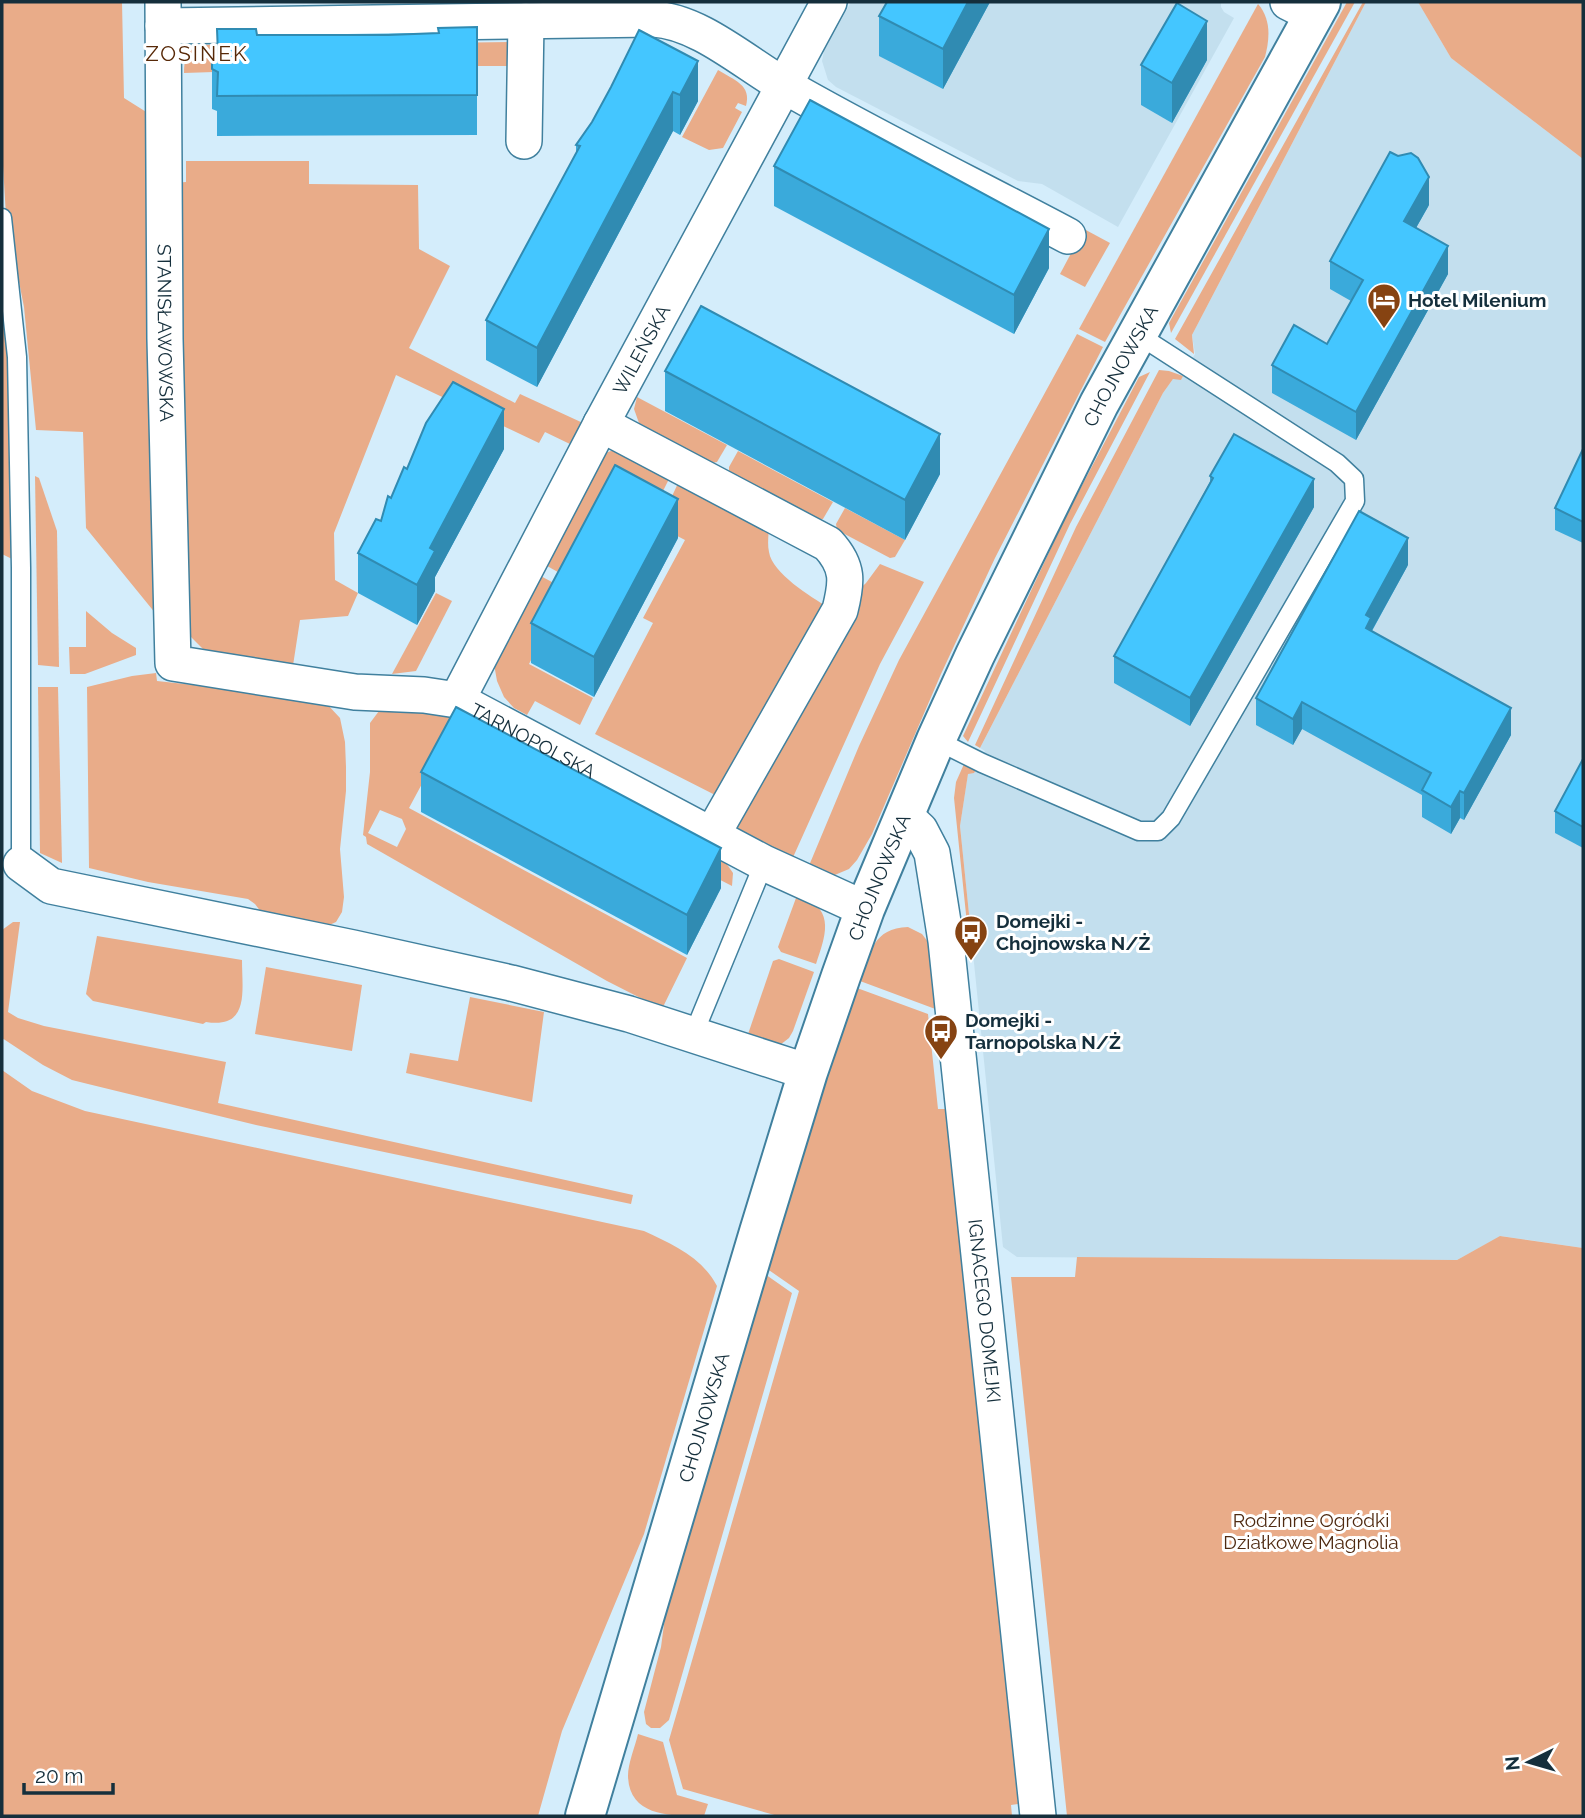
<svg xmlns="http://www.w3.org/2000/svg" width="1585" height="1818" font-family="Raleway,sans-serif">
	<rect width="100%" height="100%" fill="#d4edfb"/>
	<!-- built -->
	<g fill="#c3dfee">
		<path d="M851,2H1221V7L1224,12L1234,18L1118,227L1042,184L1018,181L836,87L828,80L822,61L824,51Z"/>
		<path d="M1366,2H1418L1451,58L1583,159V1248L1501,1236L1457,1260L1017,1257L1003,1247L960,826L968,773H974L976,770L985,751L980,748L1163,393L1173,379H1181L1195,354L1192,335Z"/>
	</g>
	<!-- green -->
	<g fill="#e9ac89" fill-rule="evenodd">
		<path d="M2,2H122L124,98L151,115L156,614L86,528L83,432L36,430L24,307L6,216L2,149Z"/>
		<path d="M1347,2H1355L1171,333L1169,323Z"/>
		<path d="M1363,2H1366L1192,335L1194,354L1175,339Z"/>
		<path d="M1418,2H1583V159L1451,58Z"/>
		<path d="M1258,4C1271,19 1270,38 1265,57L1105,342L1079,329Z"/>
		<path d="M512,42L514,66H439L438,43Z"/>
		<path d="M255,44L214,72L184,73C184,60 186,52 197,45Z"/>
		<path d="M718,70C734,80 752,85 746,106L738,103L735,108L742,112L723,148L709,150L682,137Z"/>
		<path d="M186,161H309V184L418,185L419,249L450,266L409,348L515,403L520,394L583,423L572,445L545,432L539,443L396,375L334,533L335,580L358,593L348,616L300,620L292,672L208,654L190,636L184,626L173,183L186,182Z"/>
		<path d="M1084,229L1110,243L1085,287L1060,274Z"/>
		<path d="M2,299L11,350L12,559L2,554Z"/>
		<path d="M1077,334L1103,347L995,558L941,674L872,834L857,860L849,869L830,877L808,868L859,746L899,660Z"/>
		<path d="M1159,370L1169,371L1183,376L1181,380L1173,379L1163,393L980,748L975,745L1076,527Z"/>
		<path d="M1150,372L1070,524L968,742L963,736L1067,514L1139,377Z"/>
		<path d="M637,397L727,445L717,462L712,463L639,423L634,409Z"/>
		<path d="M619,448L672,473L648,521L572,580L540,562L600,455Z"/>
		<path d="M738,451L833,502L823,519L819,520L729,473V467Z"/>
		<path d="M35,476L39,478L57,531L59,667L38,665Z"/>
		<path d="M681,477L769,524C769,533 767,543 769,552C772,573 811,597 828,607L723,799L595,734L653,623L643,618L685,540L658,526Z"/>
		<path d="M845,508L905,540L895,557L890,558L837,530L836,524Z"/>
		<path d="M880,564L924,582L880,664L790,864L742,838L737,828V817L854,594L866,583Z"/>
		<path d="M535,573L567,590L529,664L593,698L580,725L535,701L527,715L514,708L504,697L497,681L494,664Z"/>
		<path d="M436,593L452,601L416,671L392,674Z"/>
		<path d="M86,611L112,633L136,648V655L85,674H70L69,647H86Z"/>
		<path d="M156,673L157,681L295,696L326,703L340,718L345,742L346,767V791L340,849L344,897L342,912L336,922L325,927L270,924L255,904L248,899L148,882L89,868L87,687L132,676Z"/>
		<path d="M38,687H58L62,863L40,853Z"/>
		<path d="M382,707L459,715L409,808L687,958L662,1009L607,981L367,844L366,837L363,835L370,772V723ZM380,810L402,819L406,829L397,847L368,833Z"/>
		<path d="M964,764L976,770L974,773L968,774L960,826L973,953H970L954,798L956,782Z"/>
		<path d="M677,840L726,863L733,873L732,886L670,854Z"/>
		<path d="M802,896C836,911 825,937 816,964L781,952L778,947L796,898Z"/>
		<path d="M13,922H20L8,1012L18,1018L44,1026L226,1062L218,1103L633,1195L631,1204L256,1125L88,1084L72,1080L43,1065L2,1038V930Z"/>
		<path d="M908,927L922,934L928,942L938,1010L860,981C870,953 873,928 908,927Z"/>
		<path d="M97,936L242,960C242,991 250,1029 206,1022L203,1024L93,1001L86,994Z"/>
		<path d="M779,959L814,972L793,1031L789,1038L780,1045L746,1040L773,961Z"/>
		<path d="M266,967L362,985L352,1051L255,1034Z"/>
		<path d="M857,988L928,1014L938,1109H948L1018,1804L1011,1805L1012,1816H778L683,1789L669,1740L799,1291L763,1266L817,1100Z"/>
		<path d="M470,997L544,1012L532,1102L406,1073L410,1053L458,1061Z"/>
		<path d="M2,1070L32,1091L85,1111L644,1231C672,1244 702,1257 717,1286L644,1534L562,1731L538,1816H2Z"/>
		<path d="M1500,1236L1583,1248V1816H1067L1011,1277H1075L1077,1257L1457,1260Z"/>
		<path d="M762,1272L792,1293L669,1720L660,1728H651L646,1724L644,1712L661,1647L670,1580Z"/>
		<path d="M638,1734L663,1742L677,1795L708,1804L704,1816C674,1816 629,1818 628,1776C628,1763 635,1747 638,1734Z"/>
	</g>
	<g fill="none" stroke-linecap="round" stroke-linejoin="round">
		<!-- service casing -->
		<g stroke="#40809e" stroke-width="21">
			<g id="service">
				<path d="M2,218L17,357L21,568V864"/>
				<path d="M936,740L982,763L1139,831H1158L1171,818L1355,501L1354,479L1337,463L1137,334"/>
				<path d="M694,1033L764,863"/>
			</g>
		</g>
		<!-- minor casing -->
		<g stroke="#40809e" stroke-width="38">
			<g id="minor">
				<path id="s1" d="M163,2L165,339L173,663L355,692L424,695L457,700L764,863L865,909"/>
				<path d="M1288,2L1314,15"/>
				<path d="M163,26L653,19C699,21 746,64 785,86C877,139 974,186 1068,236"/>
				<path d="M524,141L526,21"/>
				<path d="M601,424L828,544C849,567 847,582 840,610L712,835"/>
				<path id="s2" d="M457,700L601,424L829,2"/>
				<path id="s3" d="M904,815L920,830L932,853L946,941L1038,1816"/>
				<path d="M21,864L51,886L353,948L511,983L629,1014L808,1072"/>
			</g>
		</g>
		<!-- primary casing -->
		<g stroke="#40809e" stroke-width="42">
			<g id="primary">
				<path id="s4" d="M585,1816L759,1232L808,1072L841,976L865,909L936,740L975,655L1099,404L1321,2"/>
			</g>
		</g>
		<!-- service -->
		<use href="#service" stroke="#fff" stroke-width="18"/>
		<!-- minor -->
		<use href="#minor" stroke="#fff" stroke-width="35"/>
		<!-- primary -->
		<use href="#primary" stroke="#fff" stroke-width="38"/>
	</g>
	<!-- wall -->
	<g fill="#3aaadb">
		<path d="M887,2H990L943,89L879,56V16Z"/>
		<path d="M477,27V135L217,136V111L212,109V55L217,54L257,35L438,33Z"/>
		<path d="M639,30L698,101L680,135L673,131L537,387L486,360V320L576,153V145L592,122L611,87Z"/>
		<path d="M1207,60L1172,123L1141,105V65Z"/>
		<path d="M774,166L1049,268L1014,334L774,206Z"/>
		<path d="M1429,205L1416,228L1448,274L1356,440L1272,393V365L1327,344L1351,301L1330,289V261Z"/>
		<path d="M665,371L940,474L905,540L665,411Z"/>
		<path d="M504,449L435,577V591L417,625L358,593V553L381,521L391,498L407,469Z"/>
		<path d="M1583,449V543L1555,530V508Z"/>
		<path d="M1210,476L1314,507L1190,726L1114,683V656L1210,482Z"/>
		<path d="M678,538L594,697L531,663V623Z"/>
		<path d="M1408,565L1372,631L1511,735L1464,820L1460,818L1451,834L1422,817V795L1302,729L1293,745L1256,725V698Z"/>
		<path d="M1583,759V848L1555,833V811Z"/>
		<path d="M421,772L721,888L687,955L421,812Z"/>
	</g>
	<!-- shaded-wall -->
	<g fill="#308bb2">
		<path d="M968,2H990L943,89V49Z"/>
		<path d="M1207,21V60L1172,123V83Z"/>
		<path d="M698,61V101L680,135V95Z"/>
		<path d="M673,92V131L537,387V348Z"/>
		<path d="M1429,177V205L1404,249V221Z"/>
		<path d="M1049,229V268L1014,334V295Z"/>
		<path d="M1448,246V274L1356,440V412Z"/>
		<path d="M504,409V449L435,577V591L417,625V585L430,548Z"/>
		<path d="M940,434V474L905,540V500Z"/>
		<path d="M1314,479V507L1190,726V698Z"/>
		<path d="M678,499V538L594,697V657Z"/>
		<path d="M1408,538V565L1371,632L1366,654V615Z"/>
		<path d="M1302,702V729L1293,745V719Z"/>
		<path d="M1511,708V735L1464,820V793Z"/>
		<path d="M1460,791V818L1451,834V807Z"/>
		<path d="M721,848V888L687,955V915Z"/>
	</g>
	<!-- building -->
	<g fill="#44c6ff" stroke="#308bb2" stroke-width="2">
		<path d="M887,2H968L943,49L879,16Z"/>
		<path d="M1177,3L1207,21L1172,83L1141,65Z"/>
		<path d="M477,27V95L217,96L218,72L212,69V55L218,54L217,29H256L257,35H388L439,33L438,28Z"/>
		<path d="M639,30L698,61L680,95L673,92L537,348L486,320L580,146L576,145L592,122L611,87Z"/>
		<path d="M810,100L1049,229L1014,295L774,166Z"/>
		<path d="M1390,152L1398,156L1411,153L1418,158L1429,177L1404,221L1448,246L1356,412L1272,365L1294,325L1327,344L1363,280L1330,261Z"/>
		<path d="M701,306L940,434L905,500L665,371Z"/>
		<path d="M453,382L504,409L430,548L435,551L417,585L358,553L376,519L381,521L388,496L391,498L404,467L407,469L426,423Z"/>
		<path d="M1234,434L1314,479L1190,698L1114,656L1213,478L1210,476Z"/>
		<path d="M1583,449V522L1555,508Z"/>
		<path d="M615,465L678,499L594,657L531,623Z"/>
		<path d="M1359,511L1408,538L1366,615L1371,618L1366,628L1511,708L1464,793L1460,791L1451,807L1422,790L1431,773L1302,702L1293,719L1256,698Z"/>
		<path d="M456,707L721,848L687,915L421,772Z"/>
		<path d="M1583,759V827L1555,811Z"/>
	</g>
	<!-- icons -->
	<defs>
		<g id="hotel-pin" transform="scale(1.75)"><path d="M0 17L-7.5 6A9.5 9.5 0 1 1 7.5 6Z" fill="#864312" stroke="#fff"/><path d="M-6-4.5h1.5V1H6V5H4.5V3h-9V5H-6ZM-4 0a1.8 1.8 0 1 1 3.6 0ZM.5 0V-2.5h3Q6-2.5 6 0Z" fill="#fff"/></g>
		<g id="bus-pin" transform="scale(1.75)"><path d="M0 17L-7.5 6A9.5 9.5 0 1 1 7.5 6Z" fill="#864312" stroke="#fff"/><path d="M-5-6H5V4H4V6H2V4H-2V6H-4V4H-5ZM-3.5-4V0h7V-4ZM-3.5 1.2v1.5H-2V1.2ZM2 1.2v1.5H3.5V1.2Z" fill="#fff"/></g>
	</defs>
	<g fill-rule="evenodd">
		<use href="#hotel-pin" x="1384" y="300"/>
		<use href="#bus-pin" x="971" y="932"/>
		<use href="#bus-pin" x="941" y="1031"/>
	</g>
	<g text-anchor="middle" stroke-width="6" stroke-linejoin="round" paint-order="stroke">
		<!-- poi labels -->
		<g font-size="19" font-weight="bold" fill="#152f3c" stroke="#fff" text-anchor="start">
			<text x="1408" y="307">Hotel Milenium</text>
			<text x="996" y="928">Domejki -<tspan x="996" dy="22">Chojnowska N/Ż</tspan></text>
			<text x="965" y="1027">Domejki -<tspan x="965" dy="22">Tarnopolska N/Ż</tspan></text>
		</g>
		<!-- street labels -->
		<g font-size="19" fill="#152f3c" stroke="#fff">
			<text dy="7" stroke="none"><textPath href="#s1" startOffset="331">STANISŁAWOWSKA</textPath></text>
			<text dy="7" stroke="none"><textPath href="#s2" startOffset="396">WILEŃSKA</textPath></text>
			<text dy="7" stroke="none"><textPath href="#s4" startOffset="1550">CHOJNOWSKA</textPath></text>
			<text dy="7" stroke="none"><textPath href="#s1" startOffset="1034">TARNOPOLSKA</textPath></text>
			<text dy="7" stroke="none"><textPath href="#s4" startOffset="984">CHOJNOWSKA</textPath></text>
			<text dy="7" stroke="none"><textPath href="#s3" startOffset="509">IGNACEGO DOMEJKI</textPath></text>
			<text dy="7" stroke="none"><textPath href="#s4" startOffset="416">CHOJNOWSKA</textPath></text>
		</g>
		<!-- park labels -->
		<g font-size="19" fill="#4f2a11" stroke="#fff">
			<text x="1311" y="1527">Rodzinne Ogródki<tspan x="1311" dy="22">Działkowe Magnolia</tspan></text>
		</g>
		<!-- neighbourhood labels -->
		<g font-size="21" letter-spacing="2" fill="#572908" stroke="#fff">
			<text x="197" y="61">ZOSINEK</text>
		</g>
	</g>
	<!-- border -->
	<rect width="1585" height="1818" fill="none" stroke="#152f3c" stroke-width="7"/>
	<!-- north arrow -->
	<g transform="translate(1529 1762) rotate(265)" stroke="#ffffff" stroke-width="5" paint-order="stroke">
	<path d="M0-5L12 26L0 18L-12 26Z" fill="#152f3c"/>
	<text y="-10" font-size="19" font-weight="bold" text-anchor="middle" fill="#152f3c">N</text>
	</g>
	<!-- scale -->
	<path d="M24 1783v10h89v-10" fill="none" stroke="#152f3c" stroke-width="3.5"/>
	<text x="35" y="1783" font-size="21" fill="#152f3c" stroke="#ffffff" stroke-width="5" paint-order="stroke">20 m</text>
</svg>
